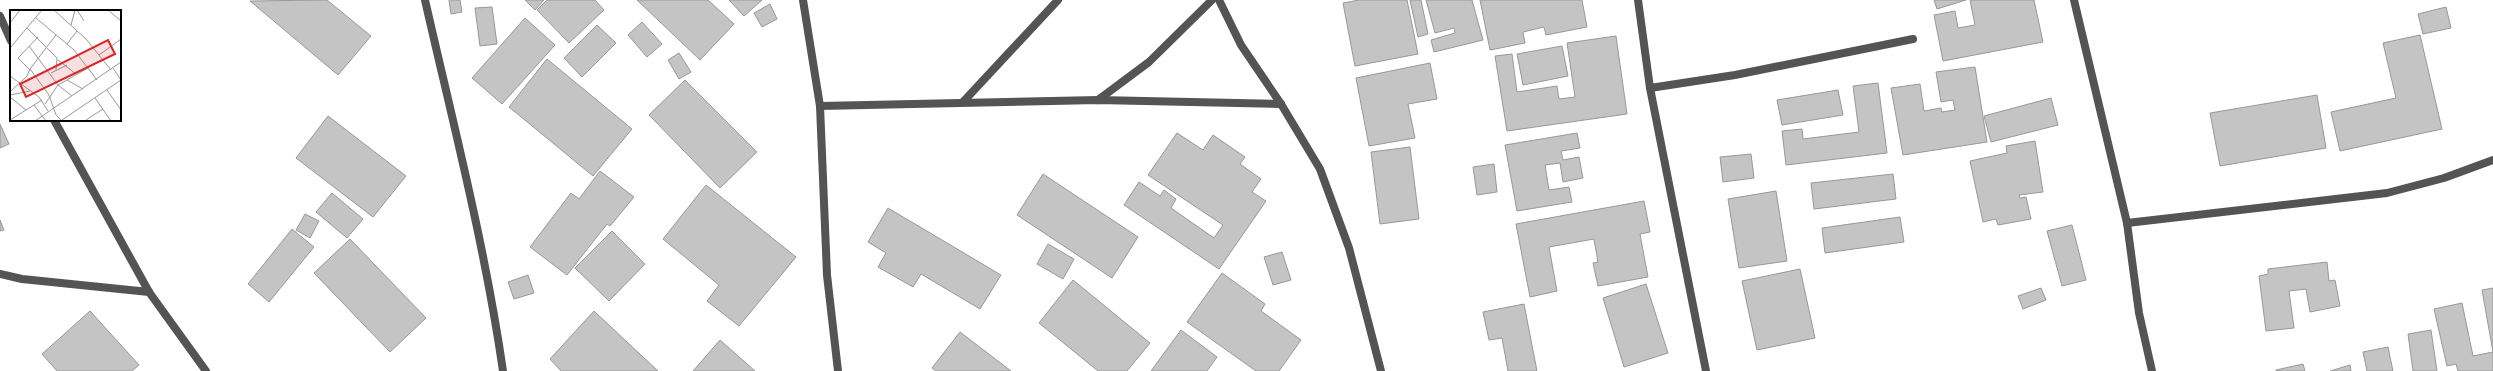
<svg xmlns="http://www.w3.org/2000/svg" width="2493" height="371" font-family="Mulish,sans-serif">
	<rect width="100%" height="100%" fill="#fff"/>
	<!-- building -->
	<g fill="#c4c4c4" stroke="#989898">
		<path d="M327,0L371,36L338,75L250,1Z"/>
		<path d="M449,0H460L462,12L451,14Z"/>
		<path d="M525,0H544L535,10Z"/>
		<path d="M547,0H595L604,10L569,43L537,10Z"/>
		<path d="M637,0H708L734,24L700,60Z"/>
		<path d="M729,0H762L744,16Z"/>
		<path d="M1359,0H1407L1418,54L1355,66L1343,3Z"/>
		<path d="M1410,0H1421L1428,34L1418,37Z"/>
		<path d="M1426,0H1472L1483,40L1434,52L1431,40L1455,33L1454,28L1435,33Z"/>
		<path d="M1480,0H1582L1587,27L1546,35L1544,27L1523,32L1525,43L1490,50Z"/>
		<path d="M1934,0H1966L1937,9Z"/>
		<path d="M1970,0H2034L2043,42L1943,61L1934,15L1955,11L1958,28L1975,25Z"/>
		<path d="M770,4L777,19L762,27L754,13Z"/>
		<path d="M492,7L497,44L480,46L475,8Z"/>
		<path d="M2446,7L2451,28L2423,34L2418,14Z"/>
		<path d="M525,18L555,45L502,104L472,78Z"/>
		<path d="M642,22L662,44L647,57L628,35Z"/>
		<path d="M597,25L616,43L582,77L564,58Z"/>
		<path d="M2420,35L2442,129L2340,151L2331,112L2396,98L2383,43Z"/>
		<path d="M1616,36L1627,114L1507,131L1495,56L1512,54L1517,92L1557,86L1559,99L1575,97L1567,43Z"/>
		<path d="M1562,46L1568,76L1523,85L1517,54Z"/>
		<path d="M679,53L691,72L679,79L668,60Z"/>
		<path d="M547,59L632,129L593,176L509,107Z"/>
		<path d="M1430,63L1437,99L1408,104L1415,138L1369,146L1356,78Z"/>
		<path d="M1975,67L1987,142L1903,155L1891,88L1920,84L1924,111L1941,108L1942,112L1955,110L1953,100L1941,102L1936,72Z"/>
		<path d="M685,80L757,152L720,188L649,115Z"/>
		<path d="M1878,83L1887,153L1786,165L1782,131L1802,129L1803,139L1859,132L1853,86Z"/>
		<path d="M1838,90L1843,115L1782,125L1777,100Z"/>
		<path d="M2317,95L2326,148L2220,166L2210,113Z"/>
		<path d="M2051,98L2058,125L1991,142L1984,116Z"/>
		<path d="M328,116L406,176L373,217L296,158Z"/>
		<path d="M0,124L9,144L0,148Z"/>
		<path d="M1177,133L1203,150L1213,135L1245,157L1240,164L1261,179L1252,192L1266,201L1219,269L1124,205L1139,182L1160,196L1164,190L1176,199L1171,208L1214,238L1223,225L1148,175Z"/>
		<path d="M1577,133L1580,148L1561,151L1563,160L1579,157L1583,178L1563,182L1560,163L1545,165L1549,190L1569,187L1572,202L1517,211L1505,145Z"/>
		<path d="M2035,141L2043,192L2019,195L2020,198L2026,197L2031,219L1998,225L1996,219L1983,222L1970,161L2007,153L2006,146Z"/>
		<path d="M1410,147L1419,219L1380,224L1371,152Z"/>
		<path d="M1751,154L1754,178L1723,182L1720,157Z"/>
		<path d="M1494,164L1497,192L1477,195L1473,167Z"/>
		<path d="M600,171L634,197L610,226L607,224L567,275L530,247L571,193L579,199Z"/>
		<path d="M1043,174L1138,237L1112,278L1017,215Z"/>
		<path d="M1893,174L1896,199L1814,209L1811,183Z"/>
		<path d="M706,185L796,257L739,326L707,301L719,285L663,239Z"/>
		<path d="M1776,191L1787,261L1739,268L1728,199Z"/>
		<path d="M332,193L363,219L347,238L316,212Z"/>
		<path d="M1644,201L1650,232L1640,234L1648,277L1598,286L1593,263L1598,262L1594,239L1549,247L1557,291L1530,297L1516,224Z"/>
		<path d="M888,208L1001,275L980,309L921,274L913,287L878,267L886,253L868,242Z"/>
		<path d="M305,214L319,221L310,238L296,230Z"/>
		<path d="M1900,217L1904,242L1825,253L1822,228Z"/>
		<path d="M0,220L4,230L0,231Z"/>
		<path d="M2072,225L2086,280L2062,286L2047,231Z"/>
		<path d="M292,229L314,247L269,302L248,284Z"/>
		<path d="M612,231L645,264L609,301L575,268Z"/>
		<path d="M350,239L426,318L390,352L314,273Z"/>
		<path d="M1048,244L1074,259L1063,279L1037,264Z"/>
		<path d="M1282,252L1291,280L1273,285L1264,257Z"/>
		<path d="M2327,262L2329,281L2335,280L2340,306L2310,312L2306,289L2289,291L2294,328L2266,331L2259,276L2268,274V269Z"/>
		<path d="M1800,269L1815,338L1757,350L1742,281Z"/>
		<path d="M1222,273L1265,304L1261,311L1301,340L1279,371H1256L1187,322Z"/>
		<path d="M528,275L534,293L514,299L508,282Z"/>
		<path d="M1073,280L1150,343L1127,371H1098L1039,323Z"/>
		<path d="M1646,284L1668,353L1624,367L1603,298Z"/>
		<path d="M2041,288L2046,300L2023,309L2018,296Z"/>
		<path d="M2493,288V371H2458L2456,364L2447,366L2434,309L2462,303L2473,356L2493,352L2482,290Z"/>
		<path d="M1524,304L1537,371H1508L1502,338L1489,340L1483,312Z"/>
		<path d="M90,311L139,365L132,371H57L42,354Z"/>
		<path d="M594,311L658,371H561L550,359Z"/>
		<path d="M1181,330L1217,357L1207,371H1151Z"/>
		<path d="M2431,330L2437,371H2413L2408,334Z"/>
		<path d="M960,332L1011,371H936L932,368Z"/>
		<path d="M720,340L755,371H693Z"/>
		<path d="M2388,347L2393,371H2367L2363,352Z"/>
		<path d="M2303,364L2305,371H2276V370Z"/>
		<path d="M2350,365L2351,371H2330Z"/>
	</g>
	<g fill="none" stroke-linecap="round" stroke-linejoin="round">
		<!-- minor -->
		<g stroke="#545454" stroke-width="8">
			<path d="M425,0C453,123 485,246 503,371"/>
			<path d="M803,0L820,106L827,275L838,371"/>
			<path d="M1219,0L1241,45L1281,104L1320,169L1349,248L1381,371"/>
			<path d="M1638,0L1650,88L1706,371"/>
			<path d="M2074,0L2127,223L2139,313L2152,371"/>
			<path d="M0,16L11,41"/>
			<path d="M1650,88L1735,75L1913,39"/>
			<path d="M1098,100L1149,62L1212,0"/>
			<path d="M963,102L1058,0"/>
			<path d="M820,106L1098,100L1281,104"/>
			<path d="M54,120L149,292L206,371"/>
			<path d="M2127,223L2387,193L2444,178L2493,160"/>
			<path d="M0,274L22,279L149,292"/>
		</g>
	</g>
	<!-- overview -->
	<g transform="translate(10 10)">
		<rect width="111" height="111" fill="#fff"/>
		<path fill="none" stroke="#999" stroke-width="1" d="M44,0L76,29L101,60M67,0L74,11M98,0L111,11M26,8L64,40L87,70M0,13L10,0M61,15L65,0M17,18L47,48L46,60M46,25L20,59L39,85L46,105L52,111M57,34L67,21M19,36L48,75L62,86M0,38L32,0M89,45L111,29M48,50L66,64M103,58L111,70M20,60L8,48L28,27M41,63L57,55M0,66L29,87L38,101M57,70L73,79M97,80L111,100M0,82L17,66L20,59M0,85L20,81M0,87L16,100M85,88L101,111M35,94L48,75L78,58M24,95L36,111M0,110L32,90M52,110L111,70M76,110L93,99M25,111L111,52"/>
		<path fill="#d62828" fill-opacity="0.15" stroke="#d62828" stroke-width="2" d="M98,30L105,44L16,87L10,74Z"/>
		<rect width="111" height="111" fill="none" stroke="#000" stroke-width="2"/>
	</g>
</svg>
